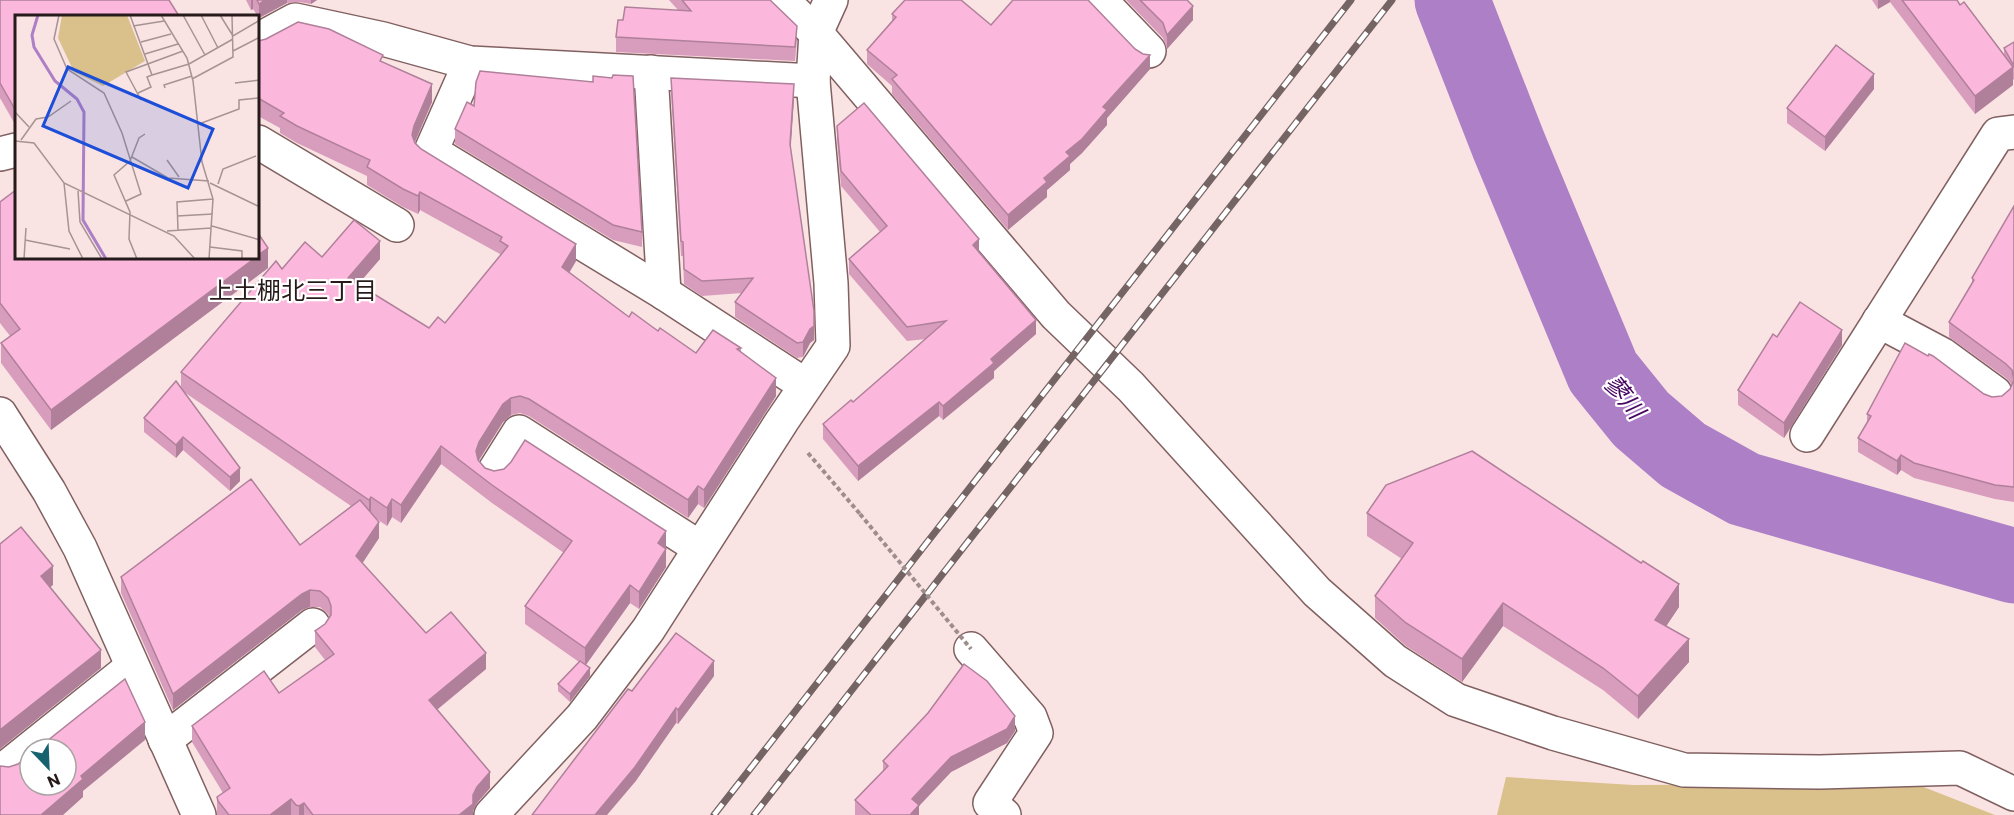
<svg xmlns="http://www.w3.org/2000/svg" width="2014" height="815" font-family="Commissioner,'Noto Sans JP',sans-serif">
	<rect width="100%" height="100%" fill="#fae3e3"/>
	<!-- green -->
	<path fill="#dac18b" d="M1506,777L1633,785L1916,784L1995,815H1497Z"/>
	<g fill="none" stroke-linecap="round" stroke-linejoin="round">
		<!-- river -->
		<path stroke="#ac7fc7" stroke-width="75" d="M1452,0L1509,146L1603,372L1641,419L1683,455L1744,489L2014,566"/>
		<!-- minor casing -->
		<g stroke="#806060" stroke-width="36">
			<g id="minor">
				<path d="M782,0L816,33L1056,315L1131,387L1317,592L1395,661L1456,700L1553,733L1684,770L1820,772L1960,768L2014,794"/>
				<path d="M1100,0L1149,51"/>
				<path d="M258,40L295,20L383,39L470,63L813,81"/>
				<path d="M470,63L431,151L664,293L805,385"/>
				<path d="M651,72L664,293"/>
				<path d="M258,142L397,225"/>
				<path d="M0,154L16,150"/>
				<path d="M1879,321L1943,355L1995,393"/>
				<path d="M0,414L49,491L80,548L199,815"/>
				<path d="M1807,435L1998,134L2014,132"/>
				<path d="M495,470L519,432L700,548"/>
				<path d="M971,649L1030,717L1036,733L990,803L1004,815"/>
				<path d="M165,740L313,625"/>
				<path d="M7,767L132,667"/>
				<path d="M491,815L582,717L648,630L782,421L833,346L831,283L813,81L816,33L831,0"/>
			</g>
		</g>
		<!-- path -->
		<path stroke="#9f8d8d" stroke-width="4" stroke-dasharray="4.5 3" stroke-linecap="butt" d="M808,453L860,514"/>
		<!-- minor -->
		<use href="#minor" stroke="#fff" stroke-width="33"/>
		<!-- rail casing -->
		<g stroke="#756464" stroke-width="7">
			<g id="rail">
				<path d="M714,815L1351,0"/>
				<path d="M754,815L1392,0"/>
			</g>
		</g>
		<!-- rail -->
		<use href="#rail" stroke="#fff" stroke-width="4.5" stroke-dasharray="14" stroke-linecap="butt"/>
		<!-- path-bridge -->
		<path stroke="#9f8d8d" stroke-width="4" stroke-dasharray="4.5 3" stroke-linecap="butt" d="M860,514L971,649"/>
	</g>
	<!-- wall -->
	<g fill="#d89dbd">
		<path d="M0,0L16,16V126L0,98Z"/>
		<path d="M246,0H317L311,4L299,2L287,3L259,18L253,9L251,10Z"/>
		<path d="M669,0H770L797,40L795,61L616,52V37L623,20L678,10Z"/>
		<path d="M1126,0H1187L1193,20L1167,49L1163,38Z"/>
		<path d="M1872,0H1957L1960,5L2004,55V48L2014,42V80L2013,79V85L1975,114L1890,2L1878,9Z"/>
		<path d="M892,14L991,25L1150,69L1107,118V125L1082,153L1070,164V170L1047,190V197L1008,230L892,94V86L867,64V50L892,21Z"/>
		<path d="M258,41L383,62L432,102L415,142L421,149L576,261L569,273L629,317L658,331L696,353L741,348V352L776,396L704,508L698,504L688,518L529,416L520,413L511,415L503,422L479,460V461L485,468L666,531V567L639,609L630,603L586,665L590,676L570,702L558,691V684L579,662L525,624V606L564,553L492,503L441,464L401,523L392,517L387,526L374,517L379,538L362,563L426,633L486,669L437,710L490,788L477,803L473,811V815H217V797L223,793L192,742V726L279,693L325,660L315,647V631L325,624L329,617L328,614L320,607H310L302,610L173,710L121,593V577L300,545L351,506L184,392L240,481L230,491L183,450L176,458L144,432V418L181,388V372L282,269L322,257L380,259L358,284L429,328L445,323L500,256V254L420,210L418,214L403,207L367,185V176L297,143L280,133V128L258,116Z"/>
		<path d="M671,78L794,99L790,149L814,340L810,343L803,357L797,358L735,317V302L742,293L702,296L684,284L683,256H681L671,92Z"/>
		<path d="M1874,89L1825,151L1787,123V108Z"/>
		<path d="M837,126L979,252L1036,334L994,371V378L943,420L939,416L858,481L823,439V424L853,402L926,339L907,341L849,274V259L880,232L841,186L837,140Z"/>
		<path d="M455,129L642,232V247L613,240L455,144Z"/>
		<path d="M0,202L268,268L51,430L1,363V343L10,336L0,323Z"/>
		<path d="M2014,206V502L1995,499L1914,478L1901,470L1897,475L1858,452V438L1867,422V414L1984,394L1992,397L2002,396L2010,389L2012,385L2006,378L1949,337V322L1972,283V278Z"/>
		<path d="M1777,337L1842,345L1784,438L1738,405V390Z"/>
		<path d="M1367,513L1679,607L1666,626L1689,662L1638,719L1603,690L1503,626L1462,682L1406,646L1375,618V596L1402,559L1367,536Z"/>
		<path d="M714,676L678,724L676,723L635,782L632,691Z"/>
		<path d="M1015,731L1007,743L951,772L919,806V815H855V800L883,771V761Z"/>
	</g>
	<!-- shaded-wall -->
	<g fill="#b0809a">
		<path d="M251,0H253V9L251,10Z"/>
		<path d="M265,0H287V3L259,18V4Z"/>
		<path d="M311,0H317L311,4Z"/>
		<path d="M1878,0H1890V2L1878,9Z"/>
		<path d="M1193,6V20L1167,49V35Z"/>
		<path d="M1150,55V69L1107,118V125L1082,153L1070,164V170L1047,190V197L1008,230V215L1044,178L1103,107Z"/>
		<path d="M2013,67V85L1975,114V96Z"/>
		<path d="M1874,74V89L1825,151V137Z"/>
		<path d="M432,84V102L414,144L412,135L414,126Z"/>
		<path d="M794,84V99L790,159V144Z"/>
		<path d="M420,192V210L418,214V196Z"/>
		<path d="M979,239V254L973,245Z"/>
		<path d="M380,241V259L348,296V278Z"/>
		<path d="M576,244V261L562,285V267Z"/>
		<path d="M268,248V268L51,430V410L255,258H258V255Z"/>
		<path d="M1036,320V334L994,371V378L943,420V406L991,359Z"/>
		<path d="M814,326V340L810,343L803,357V342L810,329Z"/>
		<path d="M1842,330V345L1784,438V423Z"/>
		<path d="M776,378V396L704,508V490Z"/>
		<path d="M511,398V415L503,422L479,460L476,469V451L479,442L503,404Z"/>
		<path d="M939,402V416L858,481V466Z"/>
		<path d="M183,437V450L176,458V445Z"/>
		<path d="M441,446V464L401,523V505Z"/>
		<path d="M1901,455V470L1897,475V461Z"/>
		<path d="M240,468V481L230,491V477Z"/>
		<path d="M698,486V504L688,518V500Z"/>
		<path d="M371,497V515L369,518V500Z"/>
		<path d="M392,499V517L387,526V508Z"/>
		<path d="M379,522V538L356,573V556Z"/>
		<path d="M666,531V549L658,543Z"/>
		<path d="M666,549V567L639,609V592Z"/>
		<path d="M53,566V585L41,595V576Z"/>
		<path d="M1679,584V607L1655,643V620Z"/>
		<path d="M630,585V603L585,666V648Z"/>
		<path d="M310,590V607L302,610L173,710V694L302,594Z"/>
		<path d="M1503,603V626L1462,682V659Z"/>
		<path d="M1689,639V662L1638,719V696Z"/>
		<path d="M101,650V668L0,749V730Z"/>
		<path d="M486,653V669L429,716V700Z"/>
		<path d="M714,661V676L678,724V710Z"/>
		<path d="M590,668V676L570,702V694Z"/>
		<path d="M676,708V723L635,782L607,815H595Z"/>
		<path d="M1015,716V731L1007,743L951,772L919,806V815H910L912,799L951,757Z"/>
		<path d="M145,722V740L83,791V797L63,815H41L81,776Z"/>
		<path d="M490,772V788L477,803L473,811V815H459L473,795L477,787Z"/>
		<path d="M291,799V815H270Z"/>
		<path d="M304,803V815H299V806Z"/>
	</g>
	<!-- building -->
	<g fill="#fbb7dc" stroke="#b0809a" stroke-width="1.5">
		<path d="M0,0H169L179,16H16V111L0,83Z"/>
		<path d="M257,0H265L259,4Z"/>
		<path d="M682,0H770L797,26L795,47L616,37L618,20H623L625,7L691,11Z"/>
		<path d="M905,0H961L991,25L1013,0H1088L1135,49L1143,54L1150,55L1103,107L1107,110L1082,139L1066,152L1070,156L1044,178L1047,182L1008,215L892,79L897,75L867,50L896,17L892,14Z"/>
		<path d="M1140,0H1187L1193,6L1167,35L1163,23Z"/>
		<path d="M1902,0H1957L1960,5L1964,2L2013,67L1975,96Z"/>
		<path d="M298,22L329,29L383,55L380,61L432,84L414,126L412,135L415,143L421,149L576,244L562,267L629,317L632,312L658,331L660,328L696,353L713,330L741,348L737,349L776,378L704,490L698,486L688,500L529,399L520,396L511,398L503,404L479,442L476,451L478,460L485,468L494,471L504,469L511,462L525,440L666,531L658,543L666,549L639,592L630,585L585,648L525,606L572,541L492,485L441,446L401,505L392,499L387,508L371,497L369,500L181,372L276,261L282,269L305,242L322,257L354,220L380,241L348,278L429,328L438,317L445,323L508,246L500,241L502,237L420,192L418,196L403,189L367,167L370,160L297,126L280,116L284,113L258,98V41L266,39Z"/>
		<path d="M2014,42V66L2004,48Z"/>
		<path d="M1836,45L1874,74L1825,137L1787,108Z"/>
		<path d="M480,71L593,82V76L612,78L613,75L633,76L642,232L613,225L455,129L467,102L474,106L476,82Z"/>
		<path d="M671,78L794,84L790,144L814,311V326L810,329L803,342L797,343L735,302L753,278L702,281L684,269L683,242L681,241Z"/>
		<path d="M864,103L979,239L973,245L1036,320L991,359L994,363L943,406L939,402L858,466L823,424L851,400L853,402L946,321L907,327L849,259L887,226L841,171L837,126Z"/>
		<path d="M16,190V258H255L51,410L1,343L20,329L0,303V202Z"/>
		<path d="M2014,206V487L1995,485L1914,463L1901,455L1897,461L1858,438L1871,416L1867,414L1905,343L1928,356L1929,354L1933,356L1984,394L1992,397L2002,396L2010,389L2014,380L2012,370L2006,364L1949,322L1974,280L1972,278Z"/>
		<path d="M258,233L268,248L258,255Z"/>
		<path d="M1800,302L1842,330L1784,423L1738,390L1773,334L1777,337Z"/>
		<path d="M176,381L240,468L230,477L183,437L176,445L144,418Z"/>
		<path d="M1472,451L1641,563L1643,561L1679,584L1655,620L1689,639L1638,696L1603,668L1503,603L1462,659L1406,623L1375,596L1413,543L1367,513L1386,485Z"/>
		<path d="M251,479L300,545L360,500L379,522L356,556L426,633L451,612L486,653L429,700L490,772L477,787L473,795V804L459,815H313L304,803L299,806L296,805L291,799L270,815H229L218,801L217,797L230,788L192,726L264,671L279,693L334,654L315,631L325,624L331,615V606L328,598L320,591L310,590L302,594L173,694L121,577Z"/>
		<path d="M21,527L53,566L41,576L101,650L0,730V544Z"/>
		<path d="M676,633L714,661L678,710L676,708L635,767L595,815H532L628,689L632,691Z"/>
		<path d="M580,661L590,668L570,694L558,684Z"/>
		<path d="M964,664L987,681L1015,716L1007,729L951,757L912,799L919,805L910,815H871L855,800L888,766L883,761L928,713Z"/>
		<path d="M125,679L145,722L81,776L83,779L41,815H0V766L9,767L18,764L30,754V785H66V749H37Z"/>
	</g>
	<g text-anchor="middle" stroke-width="4.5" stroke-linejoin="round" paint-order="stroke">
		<!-- neighbourhood labels -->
		<g font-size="24" fill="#271a1a" stroke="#fff">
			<text x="293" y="299">上土棚北三丁目</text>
		</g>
		<!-- water labels -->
		<g font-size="24" font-style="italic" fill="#460560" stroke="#fff">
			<text transform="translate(1624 397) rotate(51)" y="8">蓼川</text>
		</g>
	</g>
	<!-- overview -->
	<g transform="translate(15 15)">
		<rect width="244" height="244" fill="#fae3e3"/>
		<path d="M47,0H112L130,46L88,71L59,57L43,23Z" fill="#dac18b"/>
		<path fill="none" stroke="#ac7fc7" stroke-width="3" d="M23,0L17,20L19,32L40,66L62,84L69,97L68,205L91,244"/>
		<path fill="none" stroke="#a69393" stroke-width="1.5" d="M44,0L39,24L52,54L89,78L107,118L126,179L111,186M115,0L137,60L174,49L218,24M146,0L172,43L178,66L187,147L198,184L194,244M168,0L190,40M186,0L203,33M205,0L218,21L245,5M118,11L149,6M126,27L156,19M218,36L245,22M130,39L163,29M177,64L218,42L217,0M220,68L245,65M150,73L149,70L177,61M123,78L136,72L132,62L137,60M126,85L111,57L168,36M0,97L14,112M184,109L224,94V85L243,83M6,125L21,104L33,102L56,86M0,126L19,128L49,168L159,221L180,244M117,142L153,163L194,166M152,145L164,162M49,168L54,216L68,244M195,168L245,192M203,169L208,154L241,141M63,176L65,207L87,244M162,201L198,199M197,211L245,225M163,215L162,187L198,184M152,216L196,213M10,225L55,234M195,232L227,236V244M9,244L11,213M122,244L114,224L115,197L99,160L115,146L124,123L130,119"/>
		<path fill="#1d4ed8" fill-opacity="0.15" stroke="#1d4ed8" stroke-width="3" d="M53,52L198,114L173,173L28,111Z"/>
		<rect width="244" height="244" fill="none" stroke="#271a1a" stroke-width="3"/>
	</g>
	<!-- north arrow -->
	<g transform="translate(48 767) rotate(157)"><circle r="28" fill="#ffffff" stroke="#a9a3a3" stroke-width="1.5"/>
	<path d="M0-4.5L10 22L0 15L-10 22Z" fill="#17626f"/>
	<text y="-9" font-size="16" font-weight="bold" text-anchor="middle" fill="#271a1a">N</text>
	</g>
</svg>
